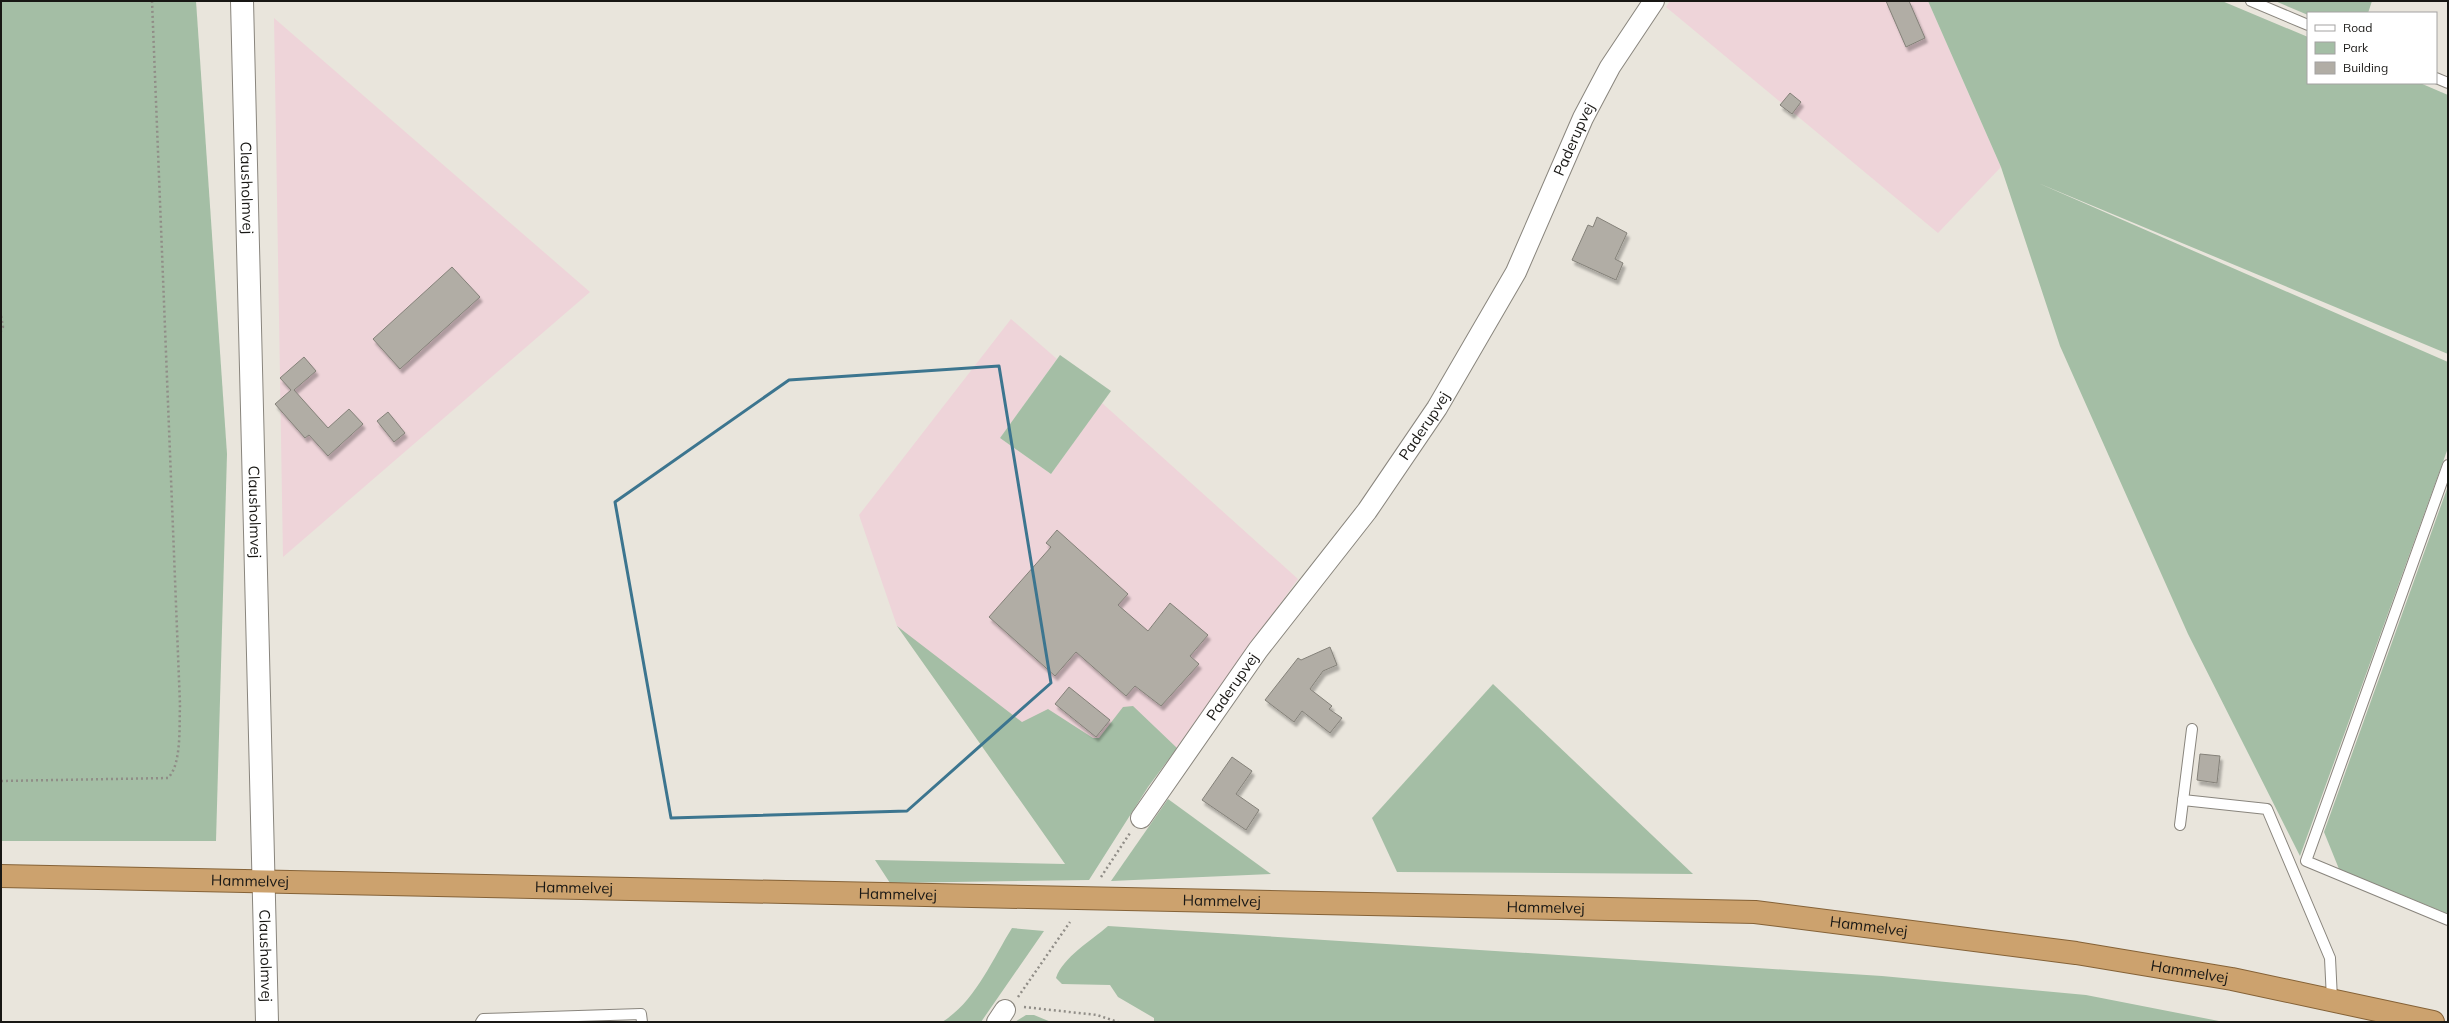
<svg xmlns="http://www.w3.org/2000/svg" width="2449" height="1023" font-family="Mulish,sans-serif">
	<defs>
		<filter id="shadow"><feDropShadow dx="2.5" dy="4.5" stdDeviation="1" flood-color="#0004"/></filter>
	</defs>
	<rect width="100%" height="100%" fill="#e9e5dc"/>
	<!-- commercial -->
	<g fill="#eed4d9">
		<path d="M1670,1H1928L2001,167L1938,233L1666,7Z"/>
		<path d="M274,18L590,292L283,557Z"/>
		<path d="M1011,319L1057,359L1000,438L1051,474L1102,403L1298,579L1148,787L1017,737L897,626L859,515Z"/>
	</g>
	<!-- green -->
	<g fill="#a4bea5">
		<path d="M1,1H196L227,454L216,841H1Z"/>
		<path d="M1928,1H2222L2308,37V83H2420L2448,95V354L2038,183L2448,362V448L2300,856L2188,634L2060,346L2001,167Z"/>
		<path d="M2275,1H2372L2368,13H2308V15Z"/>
		<path d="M1060,355L1111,391L1051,474L1000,438Z"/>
		<path d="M2448,486V914L2339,869L2324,832Z"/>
		<path d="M897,626L1022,722L1048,709L1093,738H1099L1123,707L1133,706L1177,748L1148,787L1089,880L890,883L875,860L1065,864Z"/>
		<path d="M1493,684L1693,874L1397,872L1372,818Z"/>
		<path d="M1168,799L1271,874L1111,881Z"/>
		<path d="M1108,926L1882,976L2086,995L2224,1022H1154V1018L1118,997L1110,985L1062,984L1056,978C1063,957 1091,941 1108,926Z"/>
		<path d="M1012,928L1044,931L981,1022H942C975,1002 992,960 1012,928Z"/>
		<path d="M1026,1015H1034L1051,1022H1015Z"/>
	</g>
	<!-- building -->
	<g fill="#b1ada5" stroke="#848179" filter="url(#shadow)">
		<path d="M1886,1H1909L1925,38L1906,47Z"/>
		<path d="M1790,93L1801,102L1792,114L1780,105Z"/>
		<path d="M1597,217L1627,233L1615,259L1623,263L1616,280L1572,260L1588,225L1593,227Z"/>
		<path d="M452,267L480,297L400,369L373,339Z"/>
		<path d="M304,357L316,371L294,390L328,428L349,409L363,424L328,456L309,435L305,438L275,404L291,390L280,378Z"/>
		<path d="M388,412L405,433L394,442L377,421Z"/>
		<path d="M1057,530L1128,594L1118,605L1148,631L1170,603L1208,635L1190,656L1199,664L1161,706L1135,686L1126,696L1076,652L1055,676L989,617L1051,547L1046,543Z"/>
		<path d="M1330,647L1337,665L1323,671L1310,689L1332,706L1329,709L1342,718L1330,733L1302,711L1294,722L1265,700L1298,658L1301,660Z"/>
		<path d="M1069,687L1110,720L1096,737L1055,704Z"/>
		<path d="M2200,754L2220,756L2217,783L2197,780Z"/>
		<path d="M1232,757L1252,771L1236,794L1259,810L1246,830L1202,800Z"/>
	</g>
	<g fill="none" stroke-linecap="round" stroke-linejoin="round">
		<!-- service casing -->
		<g stroke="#89857d" stroke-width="12">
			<g id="service">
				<path d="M2251,1L2308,25"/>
				<path d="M2436,78L2448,83"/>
				<path d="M2448,465L2306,861L2448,920"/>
				<path d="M2183,800L2267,809L2330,958L2332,999"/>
				<path d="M2180,825L2192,729"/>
				<path d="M481,1022L483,1019L641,1014L642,1022"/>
			</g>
		</g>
		<!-- minor casing -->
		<g stroke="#89857d" stroke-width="22">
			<g id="minor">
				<path id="s1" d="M1141,818L1258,650L1367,511L1437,408L1516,272L1583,118L1610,67L1654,1"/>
				<path d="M997,1022L1005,1010"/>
			</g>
		</g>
		<!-- tertiary casing -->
		<g stroke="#89857d" stroke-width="24">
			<g id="tertiary">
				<path id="s2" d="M242,1L267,1022"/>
			</g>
		</g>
		<!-- trunk casing -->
		<g stroke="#856237" stroke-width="24">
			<g id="trunk">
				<path id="s3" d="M1,876L1755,912L2076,953L2232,979L2433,1022"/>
			</g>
		</g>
		<!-- path -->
		<g stroke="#908d87" stroke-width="2.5" stroke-dasharray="2 3" stroke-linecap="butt">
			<path d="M1,316L3,327L1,331"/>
			<path d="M1,781L168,778C182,764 179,725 180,705L152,1"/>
			<path d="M1101,877L1130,833"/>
			<path d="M1018,997L1070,922"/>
			<path d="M1024,1007L1097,1015L1118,1022"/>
		</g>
		<!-- service -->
		<use href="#service" stroke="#fff" stroke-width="10"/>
		<!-- minor -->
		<use href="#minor" stroke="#fff" stroke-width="20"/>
		<!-- tertiary -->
		<use href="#tertiary" stroke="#fff" stroke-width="22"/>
		<!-- trunk -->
		<use href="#trunk" stroke="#cca26e" stroke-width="22"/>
	</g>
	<!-- marked area -->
	<path fill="none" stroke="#3c758f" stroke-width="3" stroke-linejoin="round" d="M999,366L1051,683L907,811L671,818L615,502L789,380Z"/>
	<g text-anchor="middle" stroke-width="3" stroke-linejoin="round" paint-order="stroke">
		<!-- street labels -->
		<g font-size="15" fill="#181714" stroke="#fff">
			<text dy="5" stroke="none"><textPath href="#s1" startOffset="808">Paderupvej</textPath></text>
			<text dy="5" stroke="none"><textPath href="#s2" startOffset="187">Clausholmvej</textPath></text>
			<text dy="5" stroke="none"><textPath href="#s1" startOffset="484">Paderupvej</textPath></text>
			<text dy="5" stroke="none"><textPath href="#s2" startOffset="511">Clausholmvej</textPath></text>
			<text dy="5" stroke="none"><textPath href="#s1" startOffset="160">Paderupvej</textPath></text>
			<text dy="5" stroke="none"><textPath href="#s3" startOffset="249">Hammelvej</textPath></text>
			<text dy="5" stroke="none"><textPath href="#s3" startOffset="573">Hammelvej</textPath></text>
			<text dy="5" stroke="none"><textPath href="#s3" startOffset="897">Hammelvej</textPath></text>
			<text dy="5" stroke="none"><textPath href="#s3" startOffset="1221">Hammelvej</textPath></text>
			<text dy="5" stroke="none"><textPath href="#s3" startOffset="1545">Hammelvej</textPath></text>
			<text dy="5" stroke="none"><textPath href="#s3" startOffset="1869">Hammelvej</textPath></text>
			<text dy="5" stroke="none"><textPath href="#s2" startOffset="955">Clausholmvej</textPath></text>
			<text dy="5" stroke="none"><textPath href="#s3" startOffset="2193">Hammelvej</textPath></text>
		</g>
	</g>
	<!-- border -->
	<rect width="2449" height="1023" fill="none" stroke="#181714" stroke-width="4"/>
	<!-- legend -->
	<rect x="2307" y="12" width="130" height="72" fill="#ffffff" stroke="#a3a2a1"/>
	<rect x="2315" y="25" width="20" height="6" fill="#ffffff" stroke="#a3a2a1"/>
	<text x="2343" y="32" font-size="12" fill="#181714">Road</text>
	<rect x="2315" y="42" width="20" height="12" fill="#a4bea5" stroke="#a3a2a1"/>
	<text x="2343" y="52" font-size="12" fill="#181714">Park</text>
	<rect x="2315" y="62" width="20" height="12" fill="#b1ada5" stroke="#a3a2a1"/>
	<text x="2343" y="72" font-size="12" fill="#181714">Building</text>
</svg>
